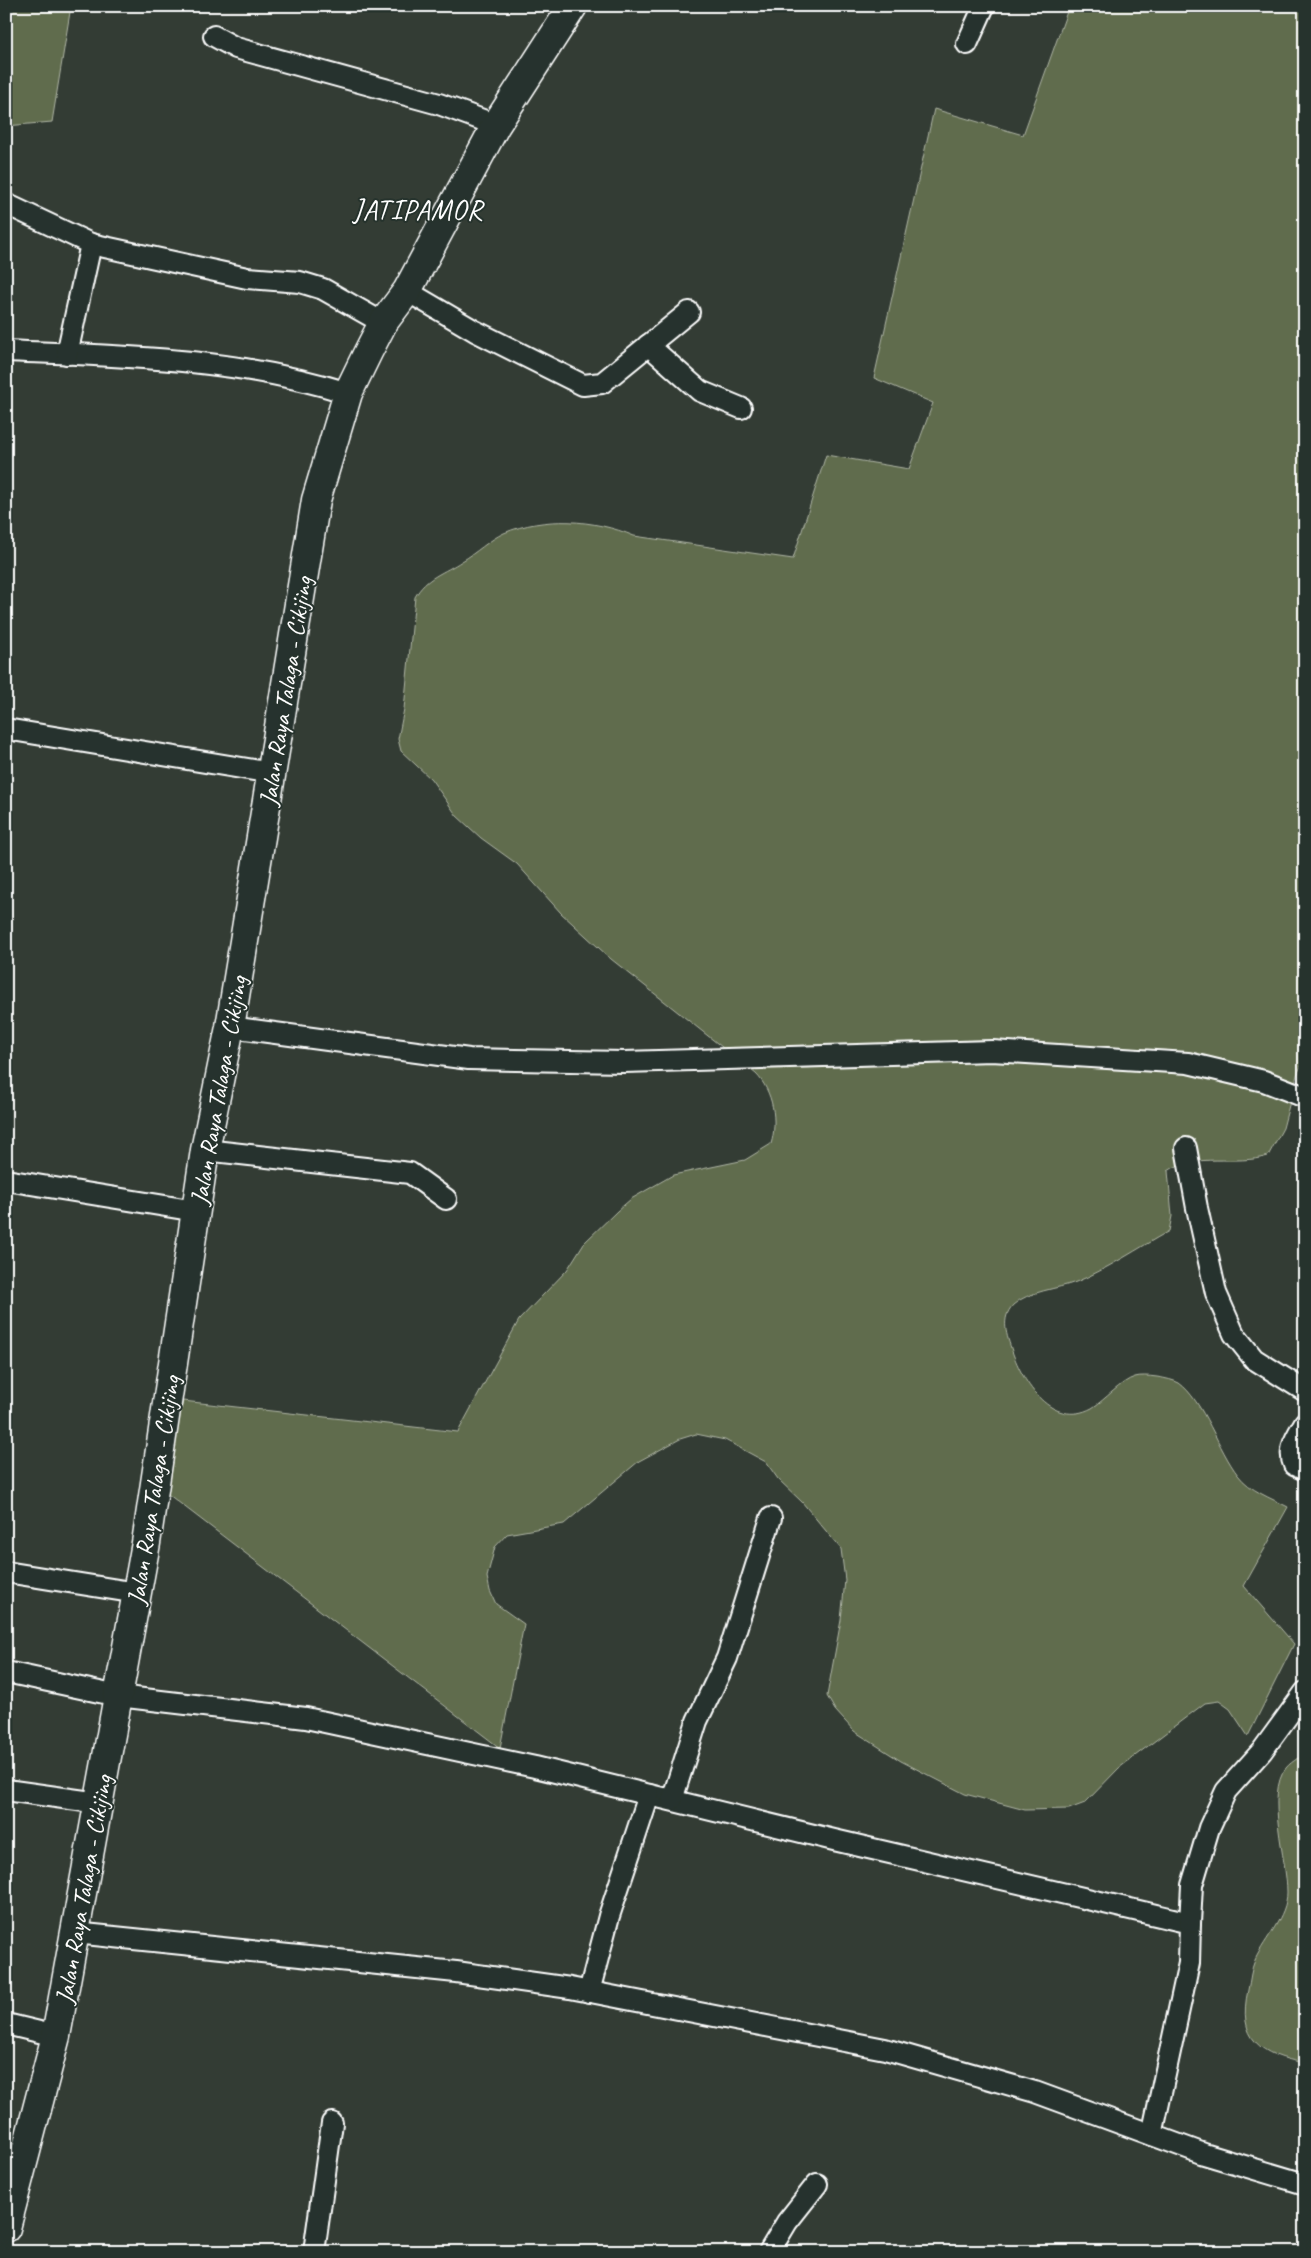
<svg xmlns="http://www.w3.org/2000/svg" width="1311" height="2258" font-family="Caveat,sans-serif">
	<rect width="100%" height="100%" fill="#333c34"/>
	<filter id="ink" filterUnits="userSpaceOnUse"><feTurbulence type="fractalNoise" baseFrequency=".02" numOctaves="2"/><feDisplacementMap in="SourceGraphic" scale="10" xChannelSelector="R" yChannelSelector="G"/><feConvolveMatrix kernelMatrix="1 2 1 2 8 2 1 2 1" color-interpolation-filters="sRGB"/></filter>
	<g filter="url(#ink)">
		<!-- green -->
		<g fill="#606c4e" stroke="#b0b6a6">
			<path d="M6,6H71L52,122L6,126Z"/>
			<path d="M1069,6H1305V1056L1297,1075L1283,1128L1268,1156C1236,1166 1195,1152 1168,1171L1172,1216L1169,1231C1140,1247 1106,1270 1076,1282C1058,1289 1028,1291 1013,1305C1000,1319 1007,1336 1012,1351C1023,1383 1052,1429 1092,1408C1105,1400 1121,1381 1135,1377C1144,1374 1170,1378 1179,1383C1203,1400 1219,1451 1238,1475C1250,1491 1271,1498 1288,1507L1244,1586L1294,1644L1248,1736L1230,1709L1219,1701L1205,1703L1119,1768L1085,1803L1069,1809L1025,1810L965,1794L901,1761L854,1731L835,1710L827,1696L841,1620L845,1580L841,1549L802,1502L778,1479L766,1462L725,1440L696,1434L680,1439L639,1461L564,1524L507,1534L495,1547L487,1577L490,1591L496,1604L524,1624L500,1748L160,1488L183,1401L458,1432L519,1320L567,1270L584,1243L617,1211L631,1199L673,1175L745,1160L771,1144C778,1121 773,1091 756,1074L611,959L561,913L517,864L481,838L457,816L431,779L401,751L398,739L404,709L415,597C426,577 444,573 462,561C476,553 489,540 504,533C544,516 594,519 634,536L793,559L826,455L909,469L933,403L874,378L934,109L1023,135Z"/>
			<path d="M1298,1758L1305,1759V2063C1260,2055 1237,2039 1248,1990C1250,1981 1251,1969 1255,1960C1265,1938 1287,1917 1287,1892C1287,1860 1265,1794 1286,1768C1289,1764 1294,1761 1298,1758Z"/>
		</g>
		<g fill="none" stroke-linecap="round" stroke-linejoin="round">
			<!-- minor casing -->
			<g stroke="#fff" stroke-width="24">
				<g id="minor">
					<path d="M214,36L236,48L439,104L496,125"/>
					<path d="M967,44L984,6"/>
					<path d="M6,204L91,244L247,278L300,282L323,289L383,323"/>
					<path d="M407,291L475,331L583,385L602,383L689,312"/>
					<path d="M648,345L700,391L741,408"/>
					<path d="M6,351C120,356 239,358 348,393"/>
					<path d="M67,354L91,244"/>
					<path d="M6,729L272,773"/>
					<path d="M230,1027L469,1059L624,1062L992,1051L1188,1063L1264,1081L1305,1097"/>
					<path d="M1186,1148L1197,1208L1216,1293L1234,1334L1254,1359L1305,1391"/>
					<path d="M205,1150L410,1173L446,1199"/>
					<path d="M6,1180L196,1211"/>
					<path d="M1305,1422C1297,1436 1287,1449 1294,1465L1305,1470"/>
					<path d="M6,1572L137,1593"/>
					<path d="M6,1672L118,1696L306,1718L535,1767L834,1840L1190,1923L1189,1963L1152,2135"/>
					<path d="M6,1790L99,1803"/>
					<path d="M672,1800L697,1721L727,1658L771,1518"/>
					<path d="M1190,1923L1192,1885L1209,1828L1226,1791L1262,1751L1305,1692"/>
					<path d="M75,1933L456,1972L570,1988L885,2049L1035,2092L1204,2154L1305,2184"/>
					<path d="M589,1992L609,1916L649,1795"/>
					<path d="M6,2024L56,2036"/>
					<path d="M314,2252L332,2123"/>
					<path d="M769,2252L787,2222L817,2184"/>
				</g>
			</g>
			<!-- primary casing -->
			<g stroke="#fff" stroke-width="31">
				<path id="primary" d="M6,2228L56,2036L118,1696L146,1543L205,1150L230,1027L316,500L348,393L368,352L383,323L407,291L496,125L573,6"/>
			</g>
			<!-- minor -->
			<use href="#minor" stroke="#26332d" stroke-width="20"/>
			<!-- primary -->
			<use href="#primary" stroke="#26332d" stroke-width="28"/>
		</g>
	</g>
	<g text-anchor="middle" stroke-width="4" stroke-linejoin="round" paint-order="stroke">
		<!-- street labels -->
		<g font-size="25" fill="#fff" stroke="#26332d">
			<text transform="translate(285 691) rotate(-81)" y="9">Jalan Raya Talaga - Cikijing</text>
			<text transform="translate(218 1090) rotate(-80)" y="9">Jalan Raya Talaga - Cikijing</text>
			<text transform="translate(153 1490) rotate(-81)" y="9">Jalan Raya Talaga - Cikijing</text>
			<text transform="translate(83 1889) rotate(-80)" y="9">Jalan Raya Talaga - Cikijing</text>
		</g>
		<!-- quarter labels -->
		<g font-size="28" letter-spacing="1" fill="#fff" stroke="#26332d">
			<text x="418" y="219">JATIPAMOR</text>
		</g>
	</g>
	<!-- margin -->
	<rect width="1311" height="2258" fill="none" stroke="#26332d" stroke-width="25"/>
	<rect x="12" y="12" width="1286" height="2233" fill="none" stroke="#fff" stroke-width="2" filter="url(#ink)"/>
</svg>
